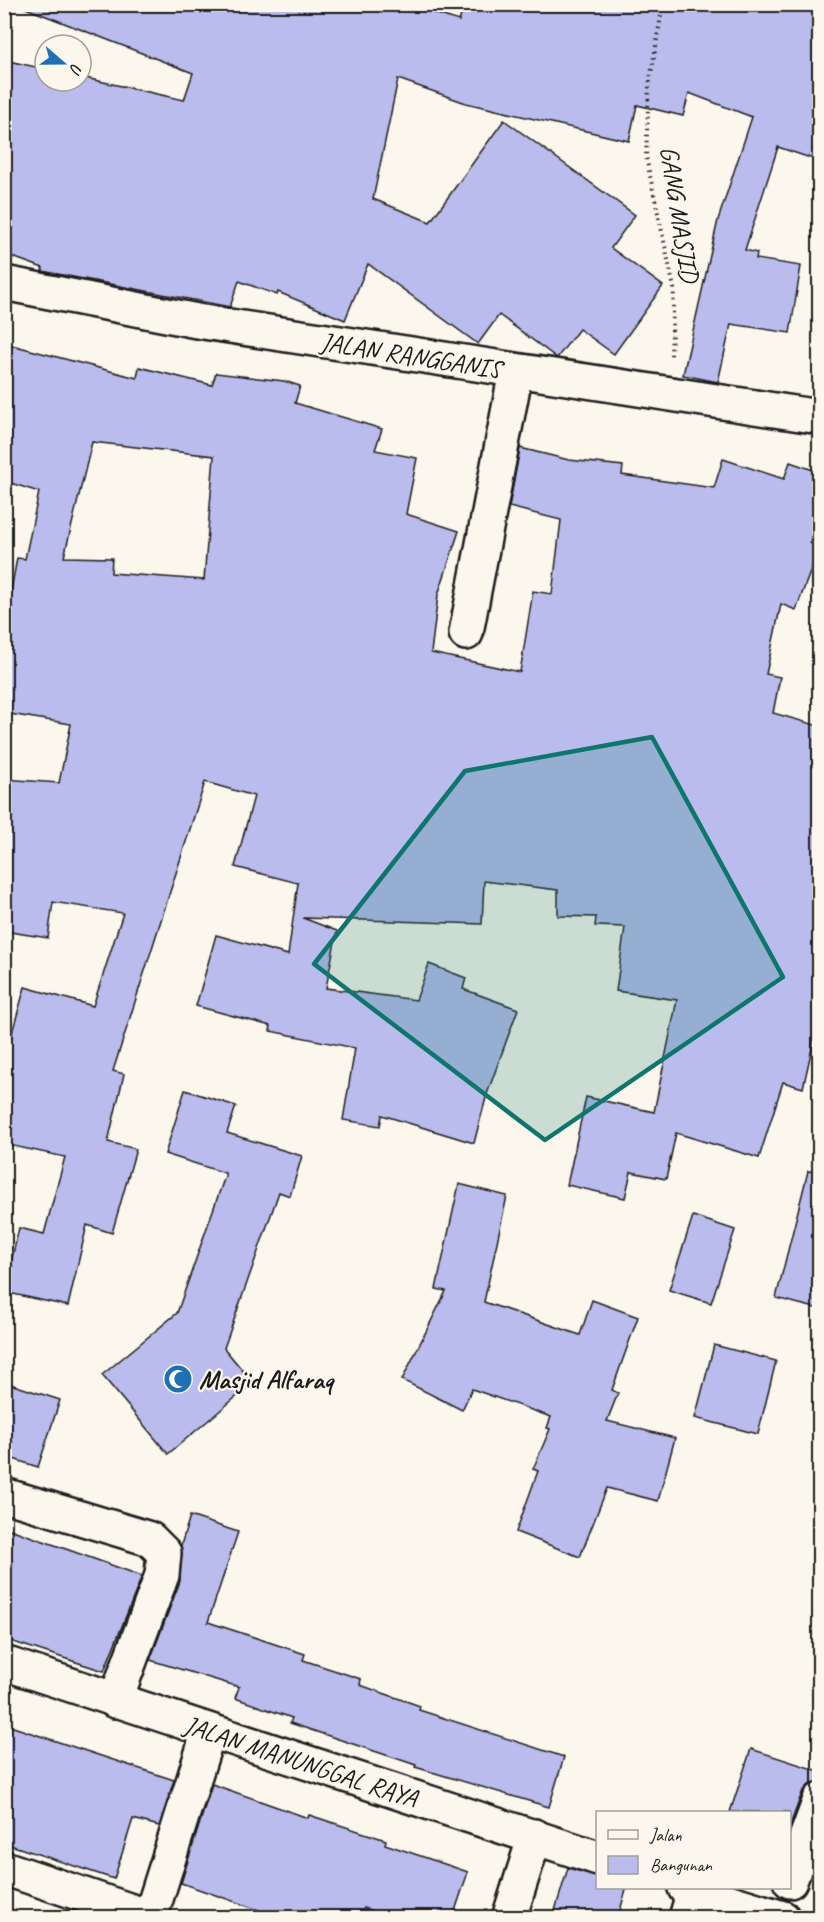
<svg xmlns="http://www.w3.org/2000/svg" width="824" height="1922" font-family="Caveat,sans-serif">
	<rect width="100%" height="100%" fill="#fbf7ec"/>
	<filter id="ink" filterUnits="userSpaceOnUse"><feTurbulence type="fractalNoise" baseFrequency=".0167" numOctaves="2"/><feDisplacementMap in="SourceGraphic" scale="12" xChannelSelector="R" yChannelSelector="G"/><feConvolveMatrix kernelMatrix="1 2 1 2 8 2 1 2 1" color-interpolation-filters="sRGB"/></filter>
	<g filter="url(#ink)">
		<!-- building -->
		<g fill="#babced" stroke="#1c1c1c" stroke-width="1.5" fill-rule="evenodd">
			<path d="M24,4H406L459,21L465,4H819V161L778,147L745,250L757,253L756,259L801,266L790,333L731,324L718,382L683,375L718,220L752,117L689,93L683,116L637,105L629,141L466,103L398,79L373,199L430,222L504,120L635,215L611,248L663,286L614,354L579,329L557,358L499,315L478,344L368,264L345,320L278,292L277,295L239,281L230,307L42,271L43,268L4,254V60L45,69V81H81V77L184,100L193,73L23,7Z"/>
			<path d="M4,343L137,378L139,367L212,385L216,373L284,381L300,386L295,403L382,429L375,450L417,458L406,514L459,531L438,595L431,653L520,672L533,591L552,594L561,520L509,507L520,448L569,460L623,466L622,475L714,488L723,459L784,479L790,462L819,472V515L810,543L819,548L796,610L781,604L766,674L780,677L773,713L819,726V1017L803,1088L783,1082L759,1158L676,1133L666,1179L631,1172L625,1198L567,1185L586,1097L654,1112L677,1000L616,991L625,927L595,926L596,917L558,916V890L484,881L482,924L303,918L337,931L326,988L416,1000L429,964L466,978L463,989L518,1009L487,1094L474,1143L382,1115L380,1126L343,1120L355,1048L270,1031L271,1026L196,1006L216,935L288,955L298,883L235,867L254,796L205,782L113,1071L124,1074L108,1142L136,1149L112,1233L87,1225L68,1306L4,1292L19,1228L44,1234L65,1157L4,1144V1061L25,987L93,1006L123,913L53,902L48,938L4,931V779L59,783L71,724L4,713V629L17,558L25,559L39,492L4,481ZM92,442L214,456L204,580L111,573L112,558L64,557Z"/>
			<path d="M185,1090L236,1106L227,1133L302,1156L290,1196L279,1192L224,1348L253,1383L168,1454L102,1375L177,1313L225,1176V1173L165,1154Z"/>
			<path d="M808,1171L819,1172V1309L776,1298Z"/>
			<path d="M459,1184L507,1196L484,1302L580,1335L592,1300L638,1317L612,1390L618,1393L607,1421L675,1438L658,1501L607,1488L580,1557L516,1532L538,1471L533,1469L550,1429L547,1428L551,1417L472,1389L462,1410L402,1380L446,1291L436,1289Z"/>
			<path d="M693,1216L735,1230L711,1303L669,1290Z"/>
			<path d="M714,1345L776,1361L758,1434L695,1418Z"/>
			<path d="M4,1382L60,1400L38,1467L4,1456Z"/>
			<path d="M190,1516L238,1532L208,1622L305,1654L303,1660L361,1679L360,1685L420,1706L419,1710L564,1757L549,1807L415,1767L416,1765L290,1723L292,1718L235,1698L239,1687L150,1660L180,1581L181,1545Z"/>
			<path d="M4,1527L142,1576L104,1671L4,1639Z"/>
			<path d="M4,1724L174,1780L159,1826L133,1819L114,1879L4,1843Z"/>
			<path d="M751,1749L819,1771V1782L809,1785L802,1793L789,1828V1812H730Z"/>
			<path d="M212,1784L308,1818L309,1815L386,1840L385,1844L468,1872L453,1917H392L364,1908L360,1917H279L181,1883Z"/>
			<path d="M568,1868L597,1876V1887H627L618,1917H553Z"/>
		</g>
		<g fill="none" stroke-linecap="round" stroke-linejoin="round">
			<!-- minor casing -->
			<g stroke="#1c1c1c" stroke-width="38">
				<g id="minor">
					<path d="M4,283L197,321L820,417"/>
					<path d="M466,633L516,371"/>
					<path d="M4,1495L150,1539L164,1553L162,1575L115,1701"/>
					<path d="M4,1663L598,1858"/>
					<path d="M4,1868L152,1918"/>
					<path d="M790,1881L820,1800"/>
					<path d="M685,1888L783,1918"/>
					<path d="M150,1918L209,1731"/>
					<path d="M509,1918L535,1836"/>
					<path d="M686,1918L694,1891"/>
				</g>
			</g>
			<!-- path -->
			<path stroke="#1c1c1c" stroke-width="4" stroke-dasharray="1.5 4.5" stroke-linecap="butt" d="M663,4L649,86L646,157L674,288L671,356"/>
			<!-- minor -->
			<use href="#minor" stroke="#fbf7ec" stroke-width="33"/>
		</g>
	</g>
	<!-- marked area -->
	<path fill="#0f766e" fill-opacity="0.2" stroke="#0f766e" stroke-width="4.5" stroke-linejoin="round" d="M652,737L783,977L545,1140L314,964L465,771Z"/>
	<!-- icons -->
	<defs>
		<g id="mosque-disc" transform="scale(1.5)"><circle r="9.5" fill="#1f6fb2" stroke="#fbf7ec"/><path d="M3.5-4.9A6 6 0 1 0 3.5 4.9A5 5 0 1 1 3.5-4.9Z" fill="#fff"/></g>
	</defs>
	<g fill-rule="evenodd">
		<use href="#mosque-disc" x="178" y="1379"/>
	</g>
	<g text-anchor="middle" stroke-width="4.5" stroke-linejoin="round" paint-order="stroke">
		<!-- street labels -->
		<g font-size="26" fill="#1c1c1c" stroke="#fbf7ec">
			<text transform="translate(680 214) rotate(81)" y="9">GANG MASJID</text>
			<text transform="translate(411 355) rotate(9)" y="9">JALAN RANGGANIS</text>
			<text transform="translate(301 1761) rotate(18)" y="9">JALAN MANUNGGAL RAYA</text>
		</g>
		<!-- poi labels -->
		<g font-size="26" font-weight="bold" fill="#1c1c1c" stroke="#fbf7ec" text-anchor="start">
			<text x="199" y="1388">Masjid Alfaraq</text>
		</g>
	</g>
	<!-- margin -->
	<rect width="824" height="1922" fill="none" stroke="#fbf7ec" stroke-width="24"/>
	<rect x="12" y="12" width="800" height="1898" fill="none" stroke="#1c1c1c" stroke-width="2" filter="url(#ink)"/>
	<!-- legend -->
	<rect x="596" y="1811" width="195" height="78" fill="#fbf7ec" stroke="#a29f99" stroke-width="1.5"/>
	<rect x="608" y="1830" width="30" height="9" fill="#fbf7ec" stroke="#a29f99" stroke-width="1.5"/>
	<text x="650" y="1841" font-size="18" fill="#1c1c1c">Jalan</text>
	<rect x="608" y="1856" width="30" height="18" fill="#babced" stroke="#a29f99" stroke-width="1.5"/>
	<text x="650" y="1871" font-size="18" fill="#1c1c1c">Bangunan</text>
	<!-- north arrow -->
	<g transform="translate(63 63) rotate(110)"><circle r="28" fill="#fbf7ec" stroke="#a29f99" stroke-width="1.5"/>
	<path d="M0-4.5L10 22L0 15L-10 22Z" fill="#1f6fb2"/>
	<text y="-9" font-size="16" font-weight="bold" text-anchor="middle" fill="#1c1c1c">U</text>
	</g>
</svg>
